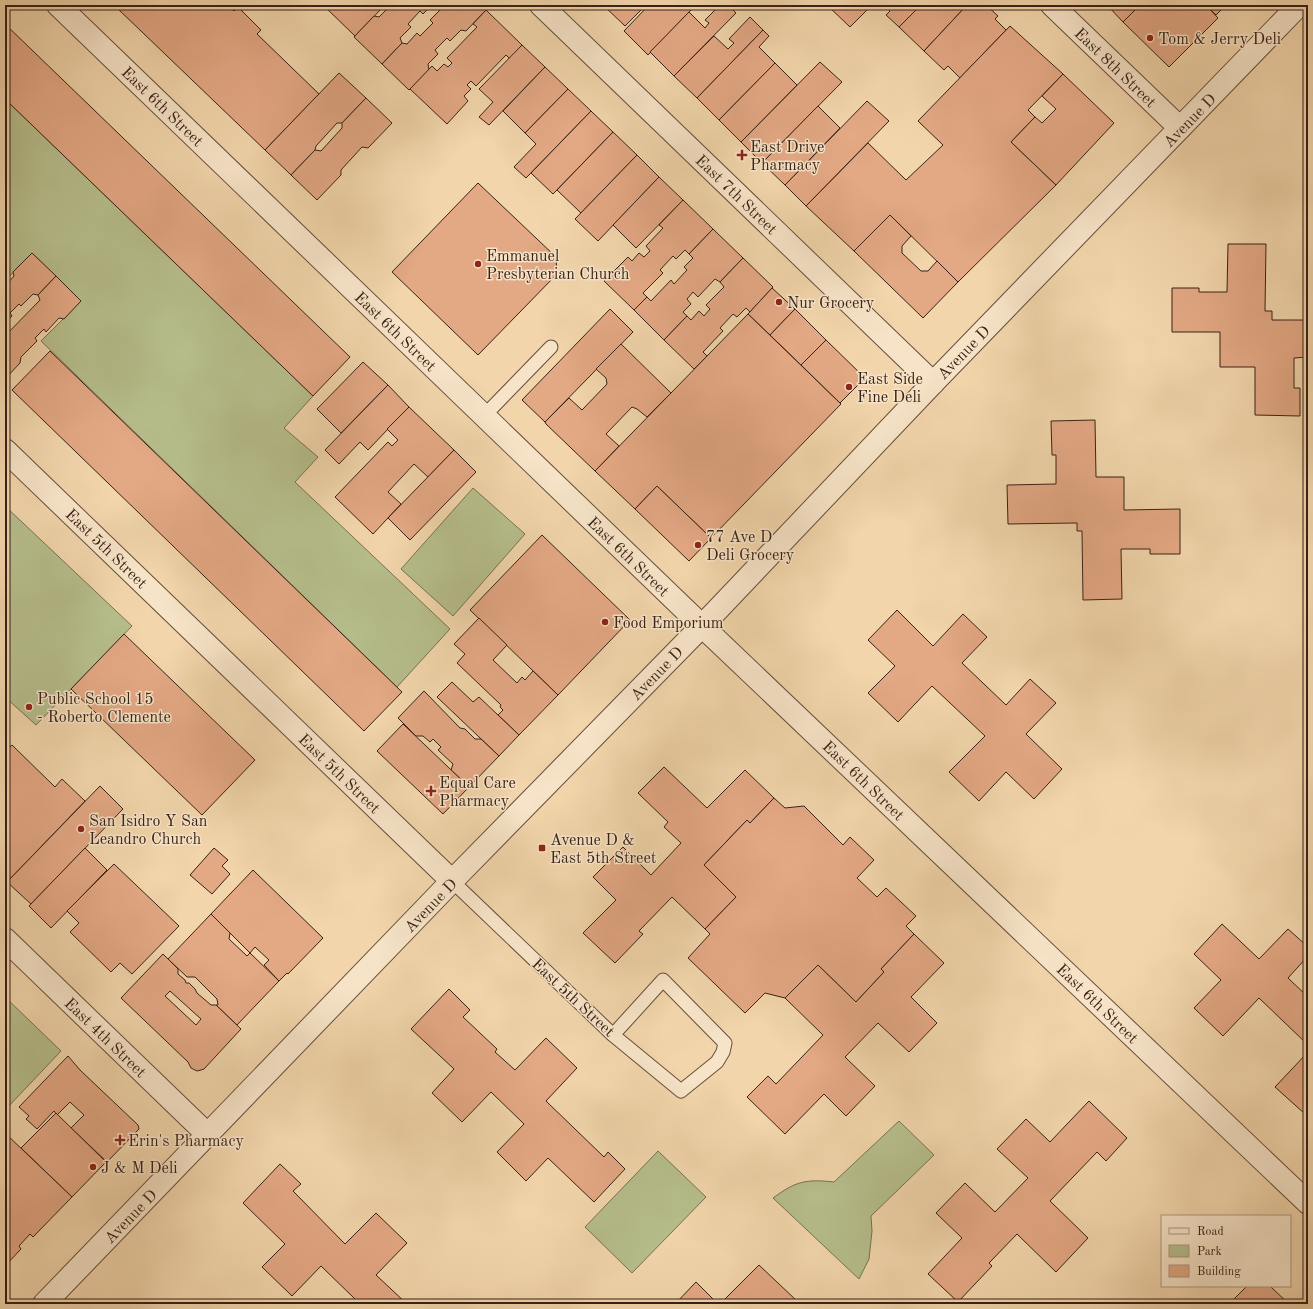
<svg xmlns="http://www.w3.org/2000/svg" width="1313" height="1309" font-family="'Old Standard TT',serif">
	<rect width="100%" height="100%" fill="#f2d5ab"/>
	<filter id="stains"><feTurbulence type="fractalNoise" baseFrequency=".005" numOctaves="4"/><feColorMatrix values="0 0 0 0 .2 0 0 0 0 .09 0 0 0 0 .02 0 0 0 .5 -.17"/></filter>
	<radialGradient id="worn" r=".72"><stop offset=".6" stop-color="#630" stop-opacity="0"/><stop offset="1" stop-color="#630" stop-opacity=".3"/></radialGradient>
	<!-- green -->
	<g fill="#b6be8c" stroke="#787051">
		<path d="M5,99L313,396L284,428L318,457L295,482L450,629L397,687L41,341L81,301L32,253L5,281Z"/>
		<path d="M473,488L525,534L453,616L401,569Z"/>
		<path d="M5,506L132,626L36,725L5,697Z"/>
		<path d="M5,997L61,1051L7,1108L5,1106Z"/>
		<path d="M899,1121L934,1155L871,1216L872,1231L869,1259L859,1279L773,1198C796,1181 806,1179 834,1182Z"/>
		<path d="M658,1151L706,1197L632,1273L585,1227Z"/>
	</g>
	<!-- building -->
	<g fill="#e3a884" stroke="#392116" fill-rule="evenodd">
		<path d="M120,5H227L234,11L238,7L261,30L257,34L319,94L265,150L117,8Z"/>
		<path d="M323,5H383L384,6L355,36Z"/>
		<path d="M397,5H432L423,14L420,11L408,24L411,27L400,38L402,43L382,64L354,37L374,16L379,17L390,6L393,9Z"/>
		<path d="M439,5H481L486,10L466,31L461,30L450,41L447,38L435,50L438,54L428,64L429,70L409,90L382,64L402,43L407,44L417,33L420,36L433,23L430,20L440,10Z"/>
		<path d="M603,5H646L625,26Z"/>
		<path d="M649,5H685L691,10L648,55L624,31Z"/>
		<path d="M720,5H728L736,13L674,76L650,52L689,12L705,28L709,23L705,20Z"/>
		<path d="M827,5H872L850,27Z"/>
		<path d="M884,5H921L899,27L886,15L890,11Z"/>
		<path d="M921,5H967L924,51L899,27Z"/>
		<path d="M967,5H986L998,16L995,19L1006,30L960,78L948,66L944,70L924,51Z"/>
		<path d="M1107,5H1140L1123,22Z"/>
		<path d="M1140,5H1174L1176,7H1181L1183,5H1206L1218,18L1169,67L1123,22Z"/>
		<path d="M1206,5H1226L1216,15Z"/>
		<path d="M486,10L522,45L510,59L506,55L476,86L471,81L467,85L471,89L464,96L468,101L447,124L410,89L432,66L437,71L444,64L448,67L452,63L447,58L477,27L473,24Z"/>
		<path d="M750,17L763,30L697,98L674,76L714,36L728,49L734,43L729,39Z"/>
		<path d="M5,24L350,357L313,396L5,99Z"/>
		<path d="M1010,26L1063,74L1028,110L1035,117L1011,142L1056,185L958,282L890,215L854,251L806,206L868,143L906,180L943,145L918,121Z"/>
		<path d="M763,30L769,36L759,47L775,63L719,120L697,98Z"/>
		<path d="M522,45L545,67L489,125L479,117L493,102L479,89Z"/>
		<path d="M820,62L842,82L762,163L741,142Z"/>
		<path d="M775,63L797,85L741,142L719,120Z"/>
		<path d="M545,67L568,89L525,133L503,111Z"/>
		<path d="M339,73L366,98L342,123H337L316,146L315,150L291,175L265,150Z"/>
		<path d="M1063,74L1114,123L1056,185L1011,142L1035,117L1042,123L1056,109L1042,96Z"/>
		<path d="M568,89L591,111L526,178L514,167L536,144L525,133Z"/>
		<path d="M366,98L392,123L368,148L362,147L341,170V175L317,200L291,175L315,150L321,151L342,128V123Z"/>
		<path d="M867,101L889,121L806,206L785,185Z"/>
		<path d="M818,106L840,128L785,185L762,163Z"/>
		<path d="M591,111L613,132L553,194L531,173Z"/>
		<path d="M613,132L637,155L581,213L557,190Z"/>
		<path d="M637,155L659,177L598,241L575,219Z"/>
		<path d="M659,177L683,200L636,248L613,225Z"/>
		<path d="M478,183L556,257L557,274L478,355L392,272Z"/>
		<path d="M683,200L713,229L689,254L685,250L676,259L673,256L660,270L663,273L643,293L647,297L634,310L604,281L628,257L632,261L639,253L644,257L650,251L646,246L663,228L659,225Z"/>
		<path d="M890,215L911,236L902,246V253L921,271H928L937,261L958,282L923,318L854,251Z"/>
		<path d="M713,229L743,258L720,282L715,279L698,297L693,292L687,299L691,304L683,312L687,316L664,340L634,310L647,297L651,301L671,280L674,284L687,270L684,267L693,258L689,254Z"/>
		<path d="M1228,244H1266L1265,311H1272V320H1308V357L1294,358V388H1300V416L1255,415V367H1220V332H1172V288H1199V292H1227Z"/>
		<path d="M32,253L56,276L38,295L33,294L21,306L19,304L10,313L12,316L5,323V286L14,276L13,272Z"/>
		<path d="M743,258L773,287L750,312L746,308L737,317L733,314L720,328L723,331L703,352L707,356L694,369L664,340L687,316L691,320L699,311L704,316L710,309L706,305L724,287L720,282Z"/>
		<path d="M56,276L81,301L64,319L59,318L46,332L44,329L35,338L37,341L21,357L20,363L5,379V336L40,300L38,295Z"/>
		<path d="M772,288L795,309L770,335L748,314Z"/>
		<path d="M610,309L633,332L545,422L522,400Z"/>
		<path d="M795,309L826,340L801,365L770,335Z"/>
		<path d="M748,314L841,404L711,538L657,486L635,509L595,471Z"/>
		<path d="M826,340L865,378L840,403L801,365Z"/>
		<path d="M621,344L671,393L647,417L637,409L632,407L606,434L619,446L595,471L546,424L545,422L569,398L582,410L607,384L606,378L596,369Z"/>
		<path d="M50,351L402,692L364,731L12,390Z"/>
		<path d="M363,362L388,385L341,433L317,409Z"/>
		<path d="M388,385L409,407L368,450L360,442L339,464L325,450Z"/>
		<path d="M409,407L454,450L428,477L414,464L388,492L401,504L373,534L335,497L388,442L392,446L398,440L387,429Z"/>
		<path d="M1095,420L1096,477H1124V510L1180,509V554H1150V549H1121L1122,599L1083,600L1082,531H1077V523L1008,524L1007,485L1056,484V455H1052L1051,421Z"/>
		<path d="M454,450L476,472L410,540L388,518Z"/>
		<path d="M657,486L711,538L689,561L635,509Z"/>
		<path d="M542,535L630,620L558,695L470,610Z"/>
		<path d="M897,610L933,646L963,614L987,637L962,663L1006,705L1030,679L1056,703L1026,734L1062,769L1034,799L1006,772L979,801L949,772L985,736L932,686L898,722L868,693L895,666L868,640Z"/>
		<path d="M479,618L507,645L493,660L517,683L522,677L525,680L533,671L558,695L519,735L498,715L503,710L500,707L501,705L457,663L465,654L454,644Z"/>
		<path d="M124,634L255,760L202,815L71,689Z"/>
		<path d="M452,682L473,702L479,697L519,735L499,756L437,697Z"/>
		<path d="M424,691L460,728L465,729L475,739H481L499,756L469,787L451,770L453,764L438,750L441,747L433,739L430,742L423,736H416L398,718Z"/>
		<path d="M403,724L469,787L443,814L377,751Z"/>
		<path d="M12,745L55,787L62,779L85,801L9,880L5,876V752Z"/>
		<path d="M664,767L707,808L745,770L774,798L750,823L747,820L704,865L736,897L705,929L672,897L639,931L643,934L615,963L583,933L616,900L593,877L623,847L651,875L681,843L664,827L668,822L638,793Z"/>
		<path d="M100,786L123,809L31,904L7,882Z"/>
		<path d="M774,798L785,808L804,806L843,845L850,837L874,860L857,878L877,897L886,888L916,916L906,926L914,934L881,969L884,972L856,1002L818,965L785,998L765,993L745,1013L688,958L710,934L705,929L736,897L704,865L747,820L750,823Z"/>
		<path d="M85,848L107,870L51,928L29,906Z"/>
		<path d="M214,848L228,860L222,866L230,874L212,894L190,875Z"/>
		<path d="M114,864L179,926L132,974L120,963L111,972L70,932L79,923L67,911Z"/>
		<path d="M253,870L323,938L288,974L287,973L279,981L264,965L269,960L255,947L250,953L211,914Z"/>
		<path d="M211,914L230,933L229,939L247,956L250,953L279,981L237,1025L216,1005H218L217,999L195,977H187L168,959Z"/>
		<path d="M1222,924L1259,959L1288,929L1308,947V956L1288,978L1308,997V1045L1259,998L1223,1036L1194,1008L1221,980L1194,954Z"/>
		<path d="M914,934L944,963L911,997L937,1023L909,1052L878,1023L845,1057L875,1086L846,1116L824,1094L785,1134L747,1097L768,1076L776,1084L823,1035L785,998L818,965L856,1002L884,972L881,969Z"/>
		<path d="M163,954L178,969V974L185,980L186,983H189L195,989L197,993L211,1005H216L241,1029L204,1069L201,1070L197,1071L191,1068L188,1062L121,998ZM170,991L201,1019L196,1025L165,996Z"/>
		<path d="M449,989L470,1010L463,1017L497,1049L495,1052L515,1070L546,1038L577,1068L546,1101L604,1157L608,1152L625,1169L594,1202L548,1158L526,1181L497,1152L524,1124L491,1092L462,1122L432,1093L454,1069L411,1029Z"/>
		<path d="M1308,1052V1111L1305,1114L1275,1087Z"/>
		<path d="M68,1056L80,1070L138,1125L139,1129L107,1162L71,1128L84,1115L70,1102L57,1115L54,1111L37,1129L26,1119L29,1116L19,1107Z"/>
		<path d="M1089,1101L1127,1138L1106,1161L1097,1152L1050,1201L1088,1238L1056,1272L1017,1234L989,1263L992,1266L958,1302L928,1274L962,1238L936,1213L965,1183L995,1212L1028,1178L997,1149L1026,1119L1050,1142Z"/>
		<path d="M56,1113L106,1162L72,1197L21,1148Z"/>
		<path d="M5,1133L72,1197L33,1237L30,1234L19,1246L21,1249L5,1266Z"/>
		<path d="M280,1164L301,1184L293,1191L345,1244L376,1213L407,1243L376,1275L407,1304H351L356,1300L321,1266L292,1296L262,1267L285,1244L243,1203Z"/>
		<path d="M759,1265L797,1301L794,1304H720Z"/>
		<path d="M696,1282L718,1304H675Z"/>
		<path d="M1247,1286H1270L1289,1304L1230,1303Z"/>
	</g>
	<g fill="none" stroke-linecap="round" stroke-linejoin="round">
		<!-- service casing -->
		<g stroke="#674e3b" stroke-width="15">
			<g id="service">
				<path d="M484,416L551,347"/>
				<path d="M452,881L613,1035L681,1091L717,1062L723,1052L725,1043L663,980L613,1035"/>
			</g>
		</g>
		<!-- minor casing -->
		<g stroke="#674e3b" stroke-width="24">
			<g id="minor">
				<path d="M58,5L702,626L1308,1203"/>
				<path d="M541,5L933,383"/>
				<path d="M1052,5L1180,128"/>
				<path d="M5,450L452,881"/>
				<path d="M5,939L208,1135"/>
			</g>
		</g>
		<!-- tertiary casing -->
		<g stroke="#674e3b" stroke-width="24">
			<path id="tertiary" d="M44,1304L452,881L702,626L933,383L1299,5"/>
		</g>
		<!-- service -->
		<use href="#service" stroke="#f7e4c8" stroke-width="13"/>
		<!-- minor -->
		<use href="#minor" stroke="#f7e4c8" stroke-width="22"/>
		<!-- tertiary -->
		<use href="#tertiary" stroke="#f7e4c8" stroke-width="22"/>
	</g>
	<!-- markers -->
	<g fill="#8f2418" stroke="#f7e4c8" stroke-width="1.5">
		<circle cx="1150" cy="38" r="4"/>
		<path d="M740 149h4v4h4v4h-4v4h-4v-4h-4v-4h4z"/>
		<circle cx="478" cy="264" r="4"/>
		<circle cx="779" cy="302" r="4"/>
		<circle cx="849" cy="387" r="4"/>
		<circle cx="698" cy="545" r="4"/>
		<circle cx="605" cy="622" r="4"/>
		<circle cx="29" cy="707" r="4"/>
		<path d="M429 785h4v4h4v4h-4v4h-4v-4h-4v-4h4z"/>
		<circle cx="81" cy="829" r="4"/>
		<rect x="538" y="844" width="8" height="8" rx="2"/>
		<path d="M118 1134h4v4h4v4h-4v4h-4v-4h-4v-4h4z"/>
		<circle cx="93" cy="1167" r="4"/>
	</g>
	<g text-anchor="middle" stroke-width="3" stroke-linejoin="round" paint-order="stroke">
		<!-- poi labels -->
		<g font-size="16" fill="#392116" stroke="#f7e4c8" text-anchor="start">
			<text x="1158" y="44">Tom &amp; Jerry Deli</text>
			<text x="750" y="152">East Drive<tspan x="750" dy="18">Pharmacy</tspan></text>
			<text x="486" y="261">Emmanuel<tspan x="486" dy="18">Presbyterian Church</tspan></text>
			<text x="787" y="308">Nur Grocery</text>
			<text x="857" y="384">East Side<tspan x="857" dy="18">Fine Deli</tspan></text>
			<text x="706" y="542">77 Ave D<tspan x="706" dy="18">Deli Grocery</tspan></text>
			<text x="613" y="628">Food Emporium</text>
			<text x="37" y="704">Public School 15<tspan x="37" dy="18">- Roberto Clemente</tspan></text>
			<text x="439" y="788">Equal Care<tspan x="439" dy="18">Pharmacy</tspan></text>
			<text x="89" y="826">San Isidro Y San<tspan x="89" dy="18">Leandro Church</tspan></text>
			<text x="550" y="845">Avenue D &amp;<tspan x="550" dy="18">East 5th Street</tspan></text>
			<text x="128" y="1146">Erin's Pharmacy</text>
			<text x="101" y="1173">J &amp; M Deli</text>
		</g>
		<!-- street labels -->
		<g font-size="16" fill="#392116" stroke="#f7e4c8">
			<text transform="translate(1116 67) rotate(44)" y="6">East 8th Street</text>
			<text transform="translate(163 106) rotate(44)" y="6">East 6th Street</text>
			<text transform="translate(1189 120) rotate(-46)" y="6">Avenue D</text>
			<text transform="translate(737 194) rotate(44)" y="6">East 7th Street</text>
			<text transform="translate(396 331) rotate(44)" y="6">East 6th Street</text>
			<text transform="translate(963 352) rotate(-46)" y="6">Avenue D</text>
			<text transform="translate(107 548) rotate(44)" y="6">East 5th Street</text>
			<text transform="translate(629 556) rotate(44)" y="6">East 6th Street</text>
			<text transform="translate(656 673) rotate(-46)" y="6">Avenue D</text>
			<text transform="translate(340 773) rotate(44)" y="6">East 5th Street</text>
			<text transform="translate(864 780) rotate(44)" y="6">East 6th Street</text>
			<text transform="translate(430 905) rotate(-46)" y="6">Avenue D</text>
			<text transform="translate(574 997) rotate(43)" y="6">East 5th Street</text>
			<text transform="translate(1098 1003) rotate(44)" y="6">East 6th Street</text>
			<text transform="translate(106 1037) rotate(44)" y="6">East 4th Street</text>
			<text transform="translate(130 1216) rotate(-46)" y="6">Avenue D</text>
		</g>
	</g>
	<!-- margin -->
	<rect width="1313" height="1309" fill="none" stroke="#f2d5ab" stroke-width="20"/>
	<rect x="6" y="6" width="1301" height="1297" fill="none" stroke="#392116" stroke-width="2"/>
	<rect x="10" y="10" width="1293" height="1289" fill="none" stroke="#392116"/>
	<!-- legend -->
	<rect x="1161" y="1215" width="130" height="72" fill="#f7e4c8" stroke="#ab9681"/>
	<rect x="1169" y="1228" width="20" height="6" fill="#f7e4c8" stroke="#ab9681"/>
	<text x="1197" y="1235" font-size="12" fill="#392116">Road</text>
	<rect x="1169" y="1245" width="20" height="12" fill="#b6be8c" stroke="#ab9681"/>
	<text x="1197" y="1255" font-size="12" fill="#392116">Park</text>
	<rect x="1169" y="1265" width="20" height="12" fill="#e3a884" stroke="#ab9681"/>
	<text x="1197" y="1275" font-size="12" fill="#392116">Building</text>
	<rect width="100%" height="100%" filter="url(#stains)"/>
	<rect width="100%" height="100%" fill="url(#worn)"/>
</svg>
